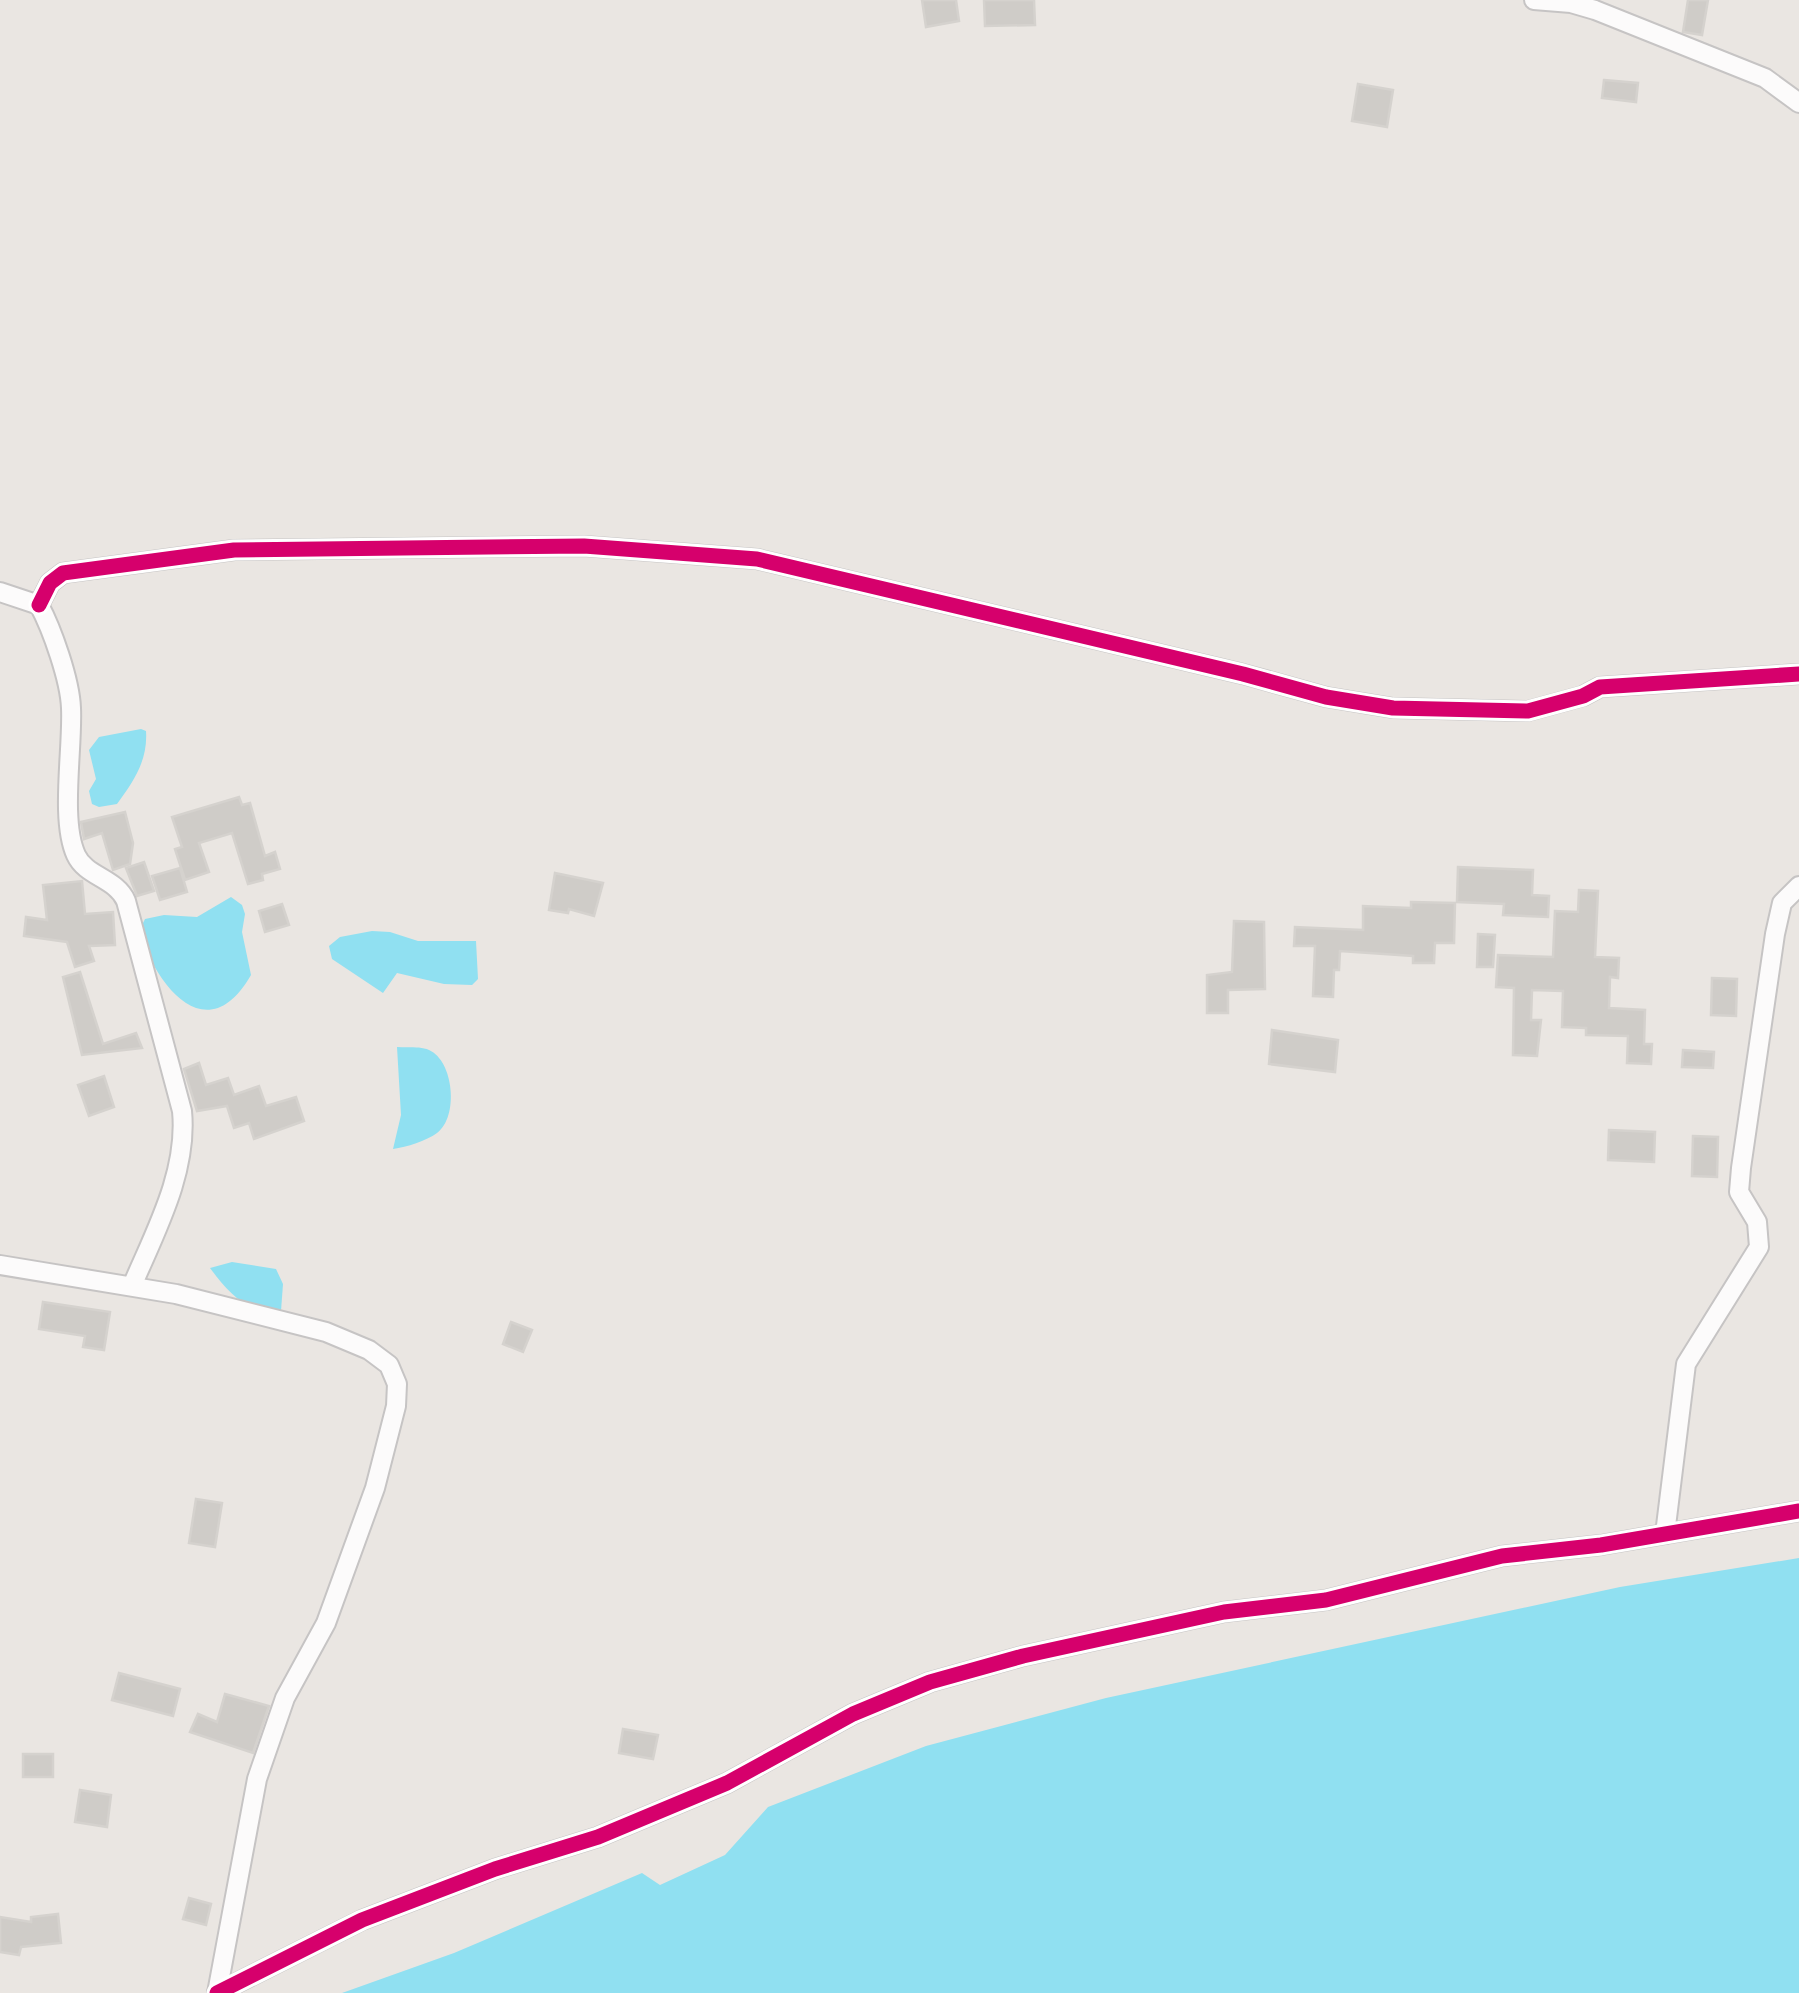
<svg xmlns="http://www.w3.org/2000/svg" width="1799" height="1993" font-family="Lato,sans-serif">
	<rect width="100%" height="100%" fill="#eae6e2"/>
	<!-- water -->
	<g fill="#90e0f1">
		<path d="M141,729L146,731C148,760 134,781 117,804L99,807L92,804L89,791L96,779L89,750L99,737Z"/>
		<path d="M231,897L242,905L245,914L242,932L251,975C207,1051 157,987 139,931L145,919L164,915L197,917Z"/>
		<path d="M372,931L390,932L418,941H476L478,979L472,985L444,984L397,973L383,993L332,959L329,946L340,937Z"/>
		<path d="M397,1047C407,1048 420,1046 429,1050C454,1061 459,1117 437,1133C426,1141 407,1147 393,1149L401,1115Z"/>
		<path d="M232,1262L276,1269L283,1284L281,1311C248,1316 228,1292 210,1268Z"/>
		<path d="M1799,1558V1993H342L454,1953L642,1873L660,1885L725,1855L768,1807L926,1746L1106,1698L1620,1587Z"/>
	</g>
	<!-- building -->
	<g fill="#cfccc8" stroke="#d5d2ce" stroke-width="2.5">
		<path d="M922,0H956L959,21L926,27Z"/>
		<path d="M984,0H1034L1035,25L985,26Z"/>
		<path d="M1688,0H1708L1702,35L1683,32Z"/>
		<path d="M1604,80L1638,83L1636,102L1602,98Z"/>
		<path d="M1358,84L1393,90L1387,127L1352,121Z"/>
		<path d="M239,797L242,805L250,803L265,856L275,852L280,869L262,874L263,880L248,884L232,833L199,843L209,872L185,880L175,849L182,847L172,817Z"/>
		<path d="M125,812L133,843L130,864L113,870L102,833L84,839L81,822Z"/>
		<path d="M144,862L154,891L137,896L126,868Z"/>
		<path d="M1458,867L1533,870L1532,895L1549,896L1548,917L1503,915L1504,904L1457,902Z"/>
		<path d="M180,868L187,892L160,900L152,876Z"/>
		<path d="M555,873L603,883L594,916L569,909L568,913L549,910Z"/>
		<path d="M82,881L85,914L113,912L115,945L89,946L94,961L75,967L67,942L24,936L26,917L47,920L43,885Z"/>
		<path d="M1579,890L1598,891L1595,957L1619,958L1618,978L1610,977L1609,1008L1645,1010L1644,1044H1652L1651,1064L1627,1063L1628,1036L1586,1035V1028L1562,1027L1563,991L1532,990L1531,1020H1541L1537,1056L1513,1055L1514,988L1496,987L1498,955L1553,957L1555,911L1578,912Z"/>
		<path d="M1411,902L1455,903L1454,943H1435L1434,963H1413V956L1340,951L1339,970H1334L1333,997L1313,996L1315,946H1294L1295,927L1363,930V906L1411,908Z"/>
		<path d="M282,904L289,925L265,932L259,911Z"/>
		<path d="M1234,921L1264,922L1265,989L1228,990V1013H1207V975L1232,972Z"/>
		<path d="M1478,934L1495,935L1493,967H1477Z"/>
		<path d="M80,972L103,1044L136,1033L142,1048L82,1055L63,977Z"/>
		<path d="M1712,978L1737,979L1736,1016L1711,1015Z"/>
		<path d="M1272,1030L1338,1040L1335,1072L1269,1064Z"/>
		<path d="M1683,1050L1714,1052L1713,1068L1682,1067Z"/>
		<path d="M199,1063L206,1085L228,1078L234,1095L259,1086L266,1106L296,1097L304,1121L254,1139L249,1123L234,1128L227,1106L197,1111L184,1069Z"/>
		<path d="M104,1076L114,1107L89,1116L78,1085Z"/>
		<path d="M1609,1130L1655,1132L1654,1162L1608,1160Z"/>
		<path d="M1693,1136L1718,1137L1717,1177L1692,1176Z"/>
		<path d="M43,1302L110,1312L104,1350L83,1347L85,1336L39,1329Z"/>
		<path d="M511,1322L532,1330L523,1352L503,1344Z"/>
		<path d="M196,1499L222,1503L215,1547L189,1543Z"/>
		<path d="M119,1673L180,1689L173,1716L112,1700Z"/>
		<path d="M225,1694L269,1706L253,1753L190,1732L198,1714L217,1722Z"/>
		<path d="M623,1729L658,1735L653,1759L619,1753Z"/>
		<rect x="23" y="1754" width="30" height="23"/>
		<path d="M80,1790L111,1795L107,1827L75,1822Z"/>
		<path d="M189,1898L211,1904L206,1925L183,1919Z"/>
		<path d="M58,1914L61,1943L21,1947L19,1955L0,1952V1917L31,1922V1917Z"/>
	</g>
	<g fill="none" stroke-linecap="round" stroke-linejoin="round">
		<!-- minor casing -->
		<g stroke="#c6c4c4" stroke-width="22">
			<g id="minor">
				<path d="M1534,0L1571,3L1595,10L1765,78L1799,103"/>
				<path d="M0,592L39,605C52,629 70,680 71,708C73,748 60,820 76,855C86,877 116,878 126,901L182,1111C188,1172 155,1232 132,1286"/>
				<path d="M39,605L50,583L63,573L234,550L584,546L757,559L1243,674L1326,697L1393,708L1528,711L1583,696L1600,687L1799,674"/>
				<path d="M0,1265L176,1294L326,1332L369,1350L389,1365L397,1384L396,1406L375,1488L326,1623L285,1698L257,1779L217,1993"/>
				<path d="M1665,1534L1686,1364L1759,1247L1757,1222L1739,1192L1741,1168L1775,934L1782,903L1799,886"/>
				<path d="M217,1993L362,1920L495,1869L598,1837L727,1783L853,1714L930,1682L1023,1656L1224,1612L1326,1600L1502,1556L1601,1545L1799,1511"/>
			</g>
		</g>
		<!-- minor -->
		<use href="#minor" stroke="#fcfbfb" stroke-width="18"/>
		<!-- cycleway casing -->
		<g stroke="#fff" stroke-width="21">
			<g id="cycleway">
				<path d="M39,605L50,583L63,573L234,550L584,546L757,559L1243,674L1326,697L1393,708L1528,711L1583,696L1600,687L1799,674"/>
				<path d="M217,1993L362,1920L495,1869L598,1837L727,1783L853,1714L930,1682L1023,1656L1224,1612L1326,1600L1502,1556L1601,1545L1799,1511"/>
			</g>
		</g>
		<!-- cycleway -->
		<use href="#cycleway" stroke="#d6006c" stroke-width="15"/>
	</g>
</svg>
